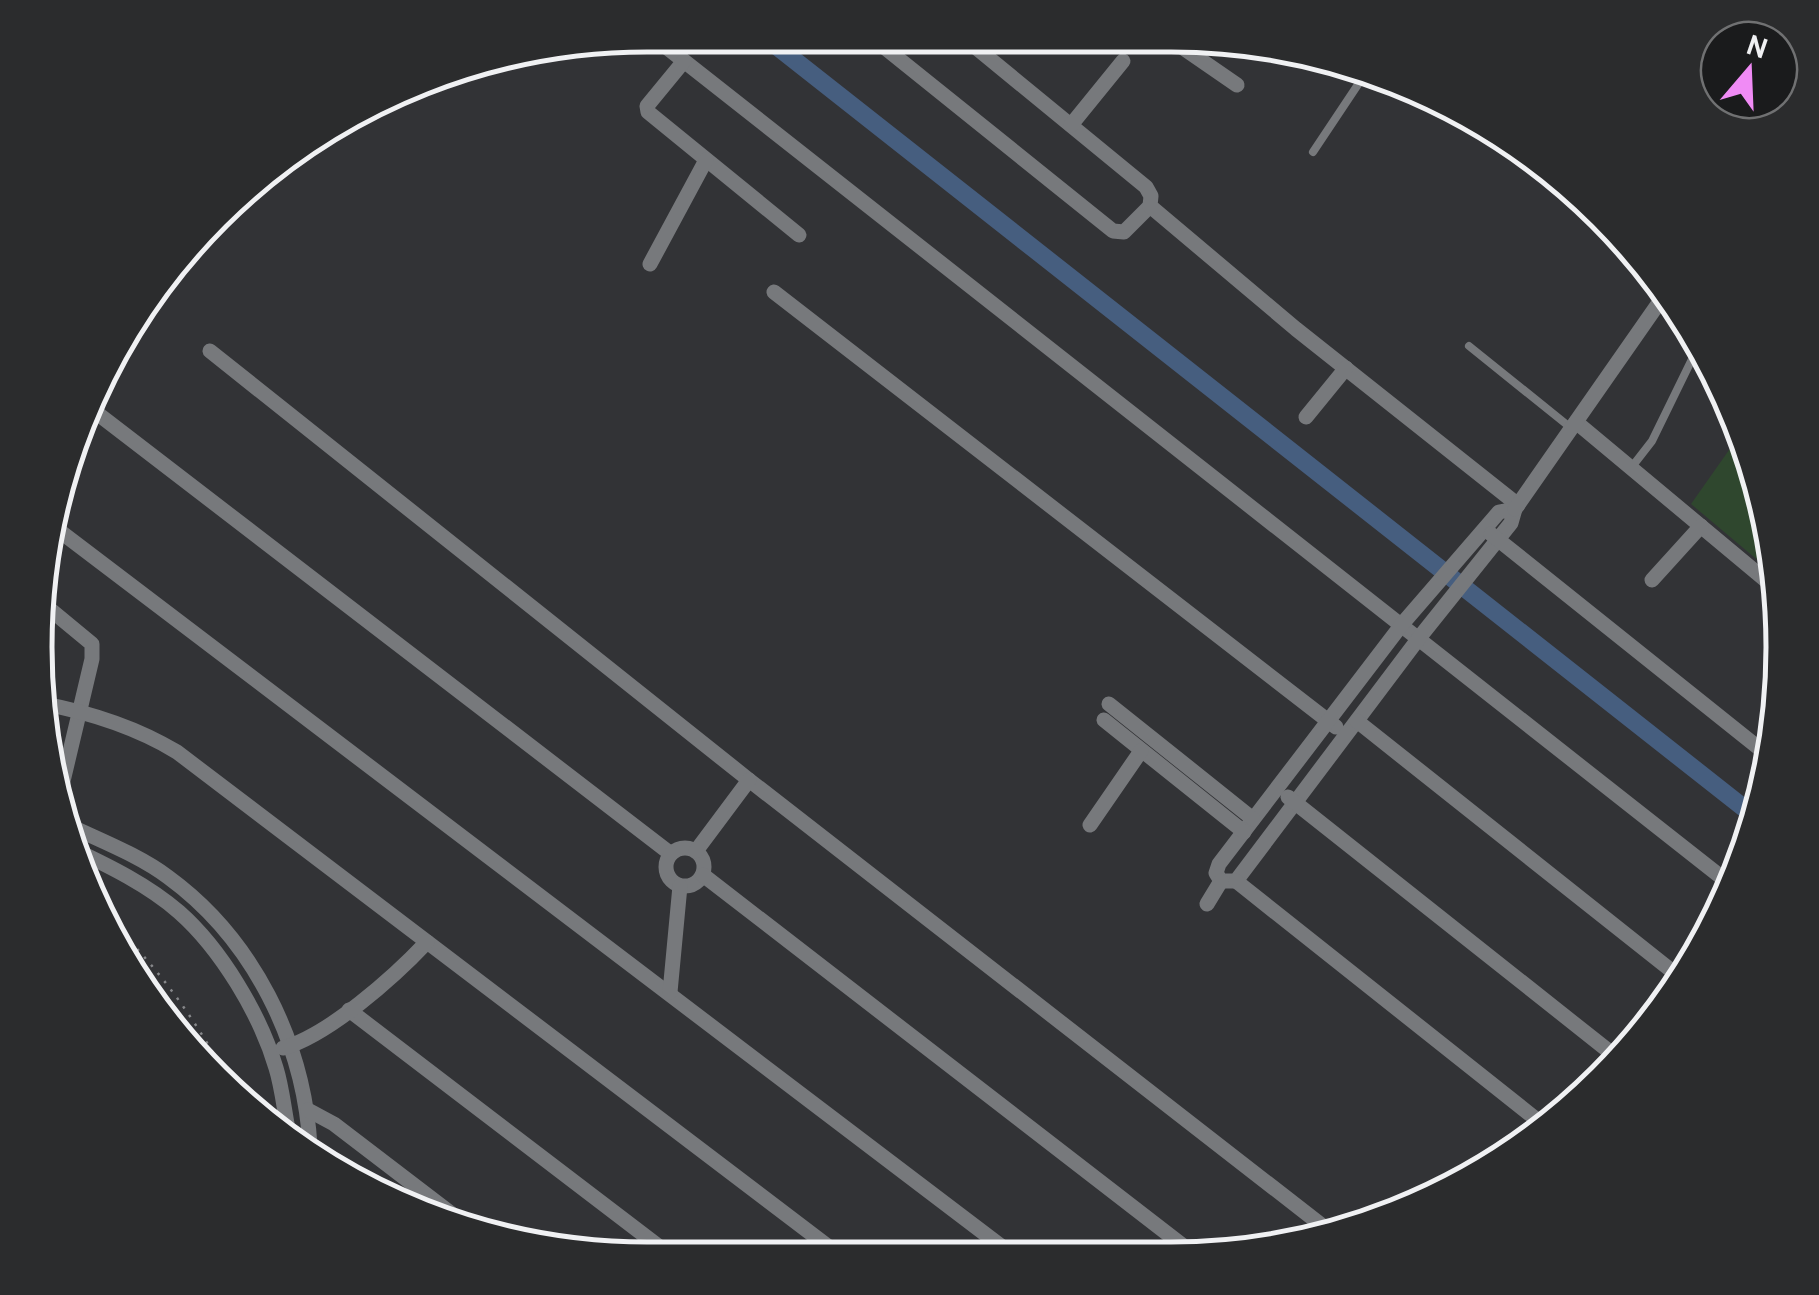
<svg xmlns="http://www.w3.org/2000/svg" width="1819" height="1295" font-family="Overpass,sans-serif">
	<rect width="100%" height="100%" fill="#323336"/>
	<!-- green -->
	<path fill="#2f472e" d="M1741,433L1752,451L1767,568L1691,504Z"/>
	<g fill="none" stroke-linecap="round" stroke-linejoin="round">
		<!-- canal -->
		<path stroke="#465e7f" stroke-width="18" d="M765,37L1749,812"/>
		<!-- path -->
		<path stroke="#86878a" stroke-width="2.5" stroke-dasharray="2.5 8" stroke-linecap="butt" d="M100,912C155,962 196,1019 231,1085"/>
		<!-- lane -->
		<g stroke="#77797c" stroke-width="8">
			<path d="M1313,152L1365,74"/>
			<path d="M1469,346L1571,428"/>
			<path d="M1631,468L1652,441L1695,353"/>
		</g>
		<!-- street -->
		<g stroke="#77797c" stroke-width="15">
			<path d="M651,35L1730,884"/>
			<path d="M874,39L1113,231L1124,232L1150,206"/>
			<path d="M968,41L1146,187L1151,196L1150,206L1296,329L1518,505"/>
			<path d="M1179,45L1237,85"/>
			<path d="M684,61L647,106L648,112L799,235"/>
			<path d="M1071,125L1123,61"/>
			<path d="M650,264L706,160"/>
			<path d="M774,292L1336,727"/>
			<path d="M210,351L749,780L1329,1231"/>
			<path d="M89,407L671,854"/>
			<path d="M1306,417L1346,368"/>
			<path d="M1576,422L1769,583"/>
			<path d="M1515,509L1511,523L1419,638L1236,881H1221L1216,873L1219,864L1403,623L1499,512Z"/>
			<path d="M1515,509L1663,297"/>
			<path d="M53,526L1014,1256"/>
			<path d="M1491,534L1765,753"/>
			<path d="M1652,580L1701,526"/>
			<path d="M40,601L92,644V659L59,798"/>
			<path d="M40,703C88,712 134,726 177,752L842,1257"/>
			<path d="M1109,704L1253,819"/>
			<path d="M1104,720L1244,832"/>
			<path d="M1357,721L1677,975"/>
			<path d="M1288,797L1615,1056"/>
			<path d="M66,824C99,840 139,855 168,877C253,939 304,1042 310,1146"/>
			<path d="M1090,825L1141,751"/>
			<circle cx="685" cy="867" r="19"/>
			<path d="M73,849C109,866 148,885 179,912C221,949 260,1014 276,1068C282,1087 284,1109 288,1129"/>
			<path d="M696,851L749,780"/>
			<path d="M703,875L1195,1255"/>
			<path d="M1236,881L1546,1127"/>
			<path d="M1207,904L1221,881"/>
			<path d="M670,992L680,886"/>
			<path d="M349,1010L674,1258"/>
			<path d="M283,1048C329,1035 394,977 427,942"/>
			<path d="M308,1110L334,1124L457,1218"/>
		</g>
	</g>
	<!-- crop -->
	<path d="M0 0H1819V1295H0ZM647 52H1171A595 595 0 0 1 1766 647V647A595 595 0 0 1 1171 1242H647A595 595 0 0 1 52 647V647A595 595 0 0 1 647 52Z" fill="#2b2c2d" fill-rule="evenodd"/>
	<path fill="none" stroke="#f0f1f3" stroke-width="5" d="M647 52H1171A595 595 0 0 1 1766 647V647A595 595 0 0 1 1171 1242H647A595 595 0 0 1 52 647V647A595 595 0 0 1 647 52Z"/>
	<!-- north arrow -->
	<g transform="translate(1749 70) rotate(19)"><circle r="48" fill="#1a1b1c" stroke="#707172" stroke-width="2.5"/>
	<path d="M0-8L18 38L0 25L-18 38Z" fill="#f08bf5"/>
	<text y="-15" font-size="28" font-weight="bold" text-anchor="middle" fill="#f0f1f3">N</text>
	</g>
</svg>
